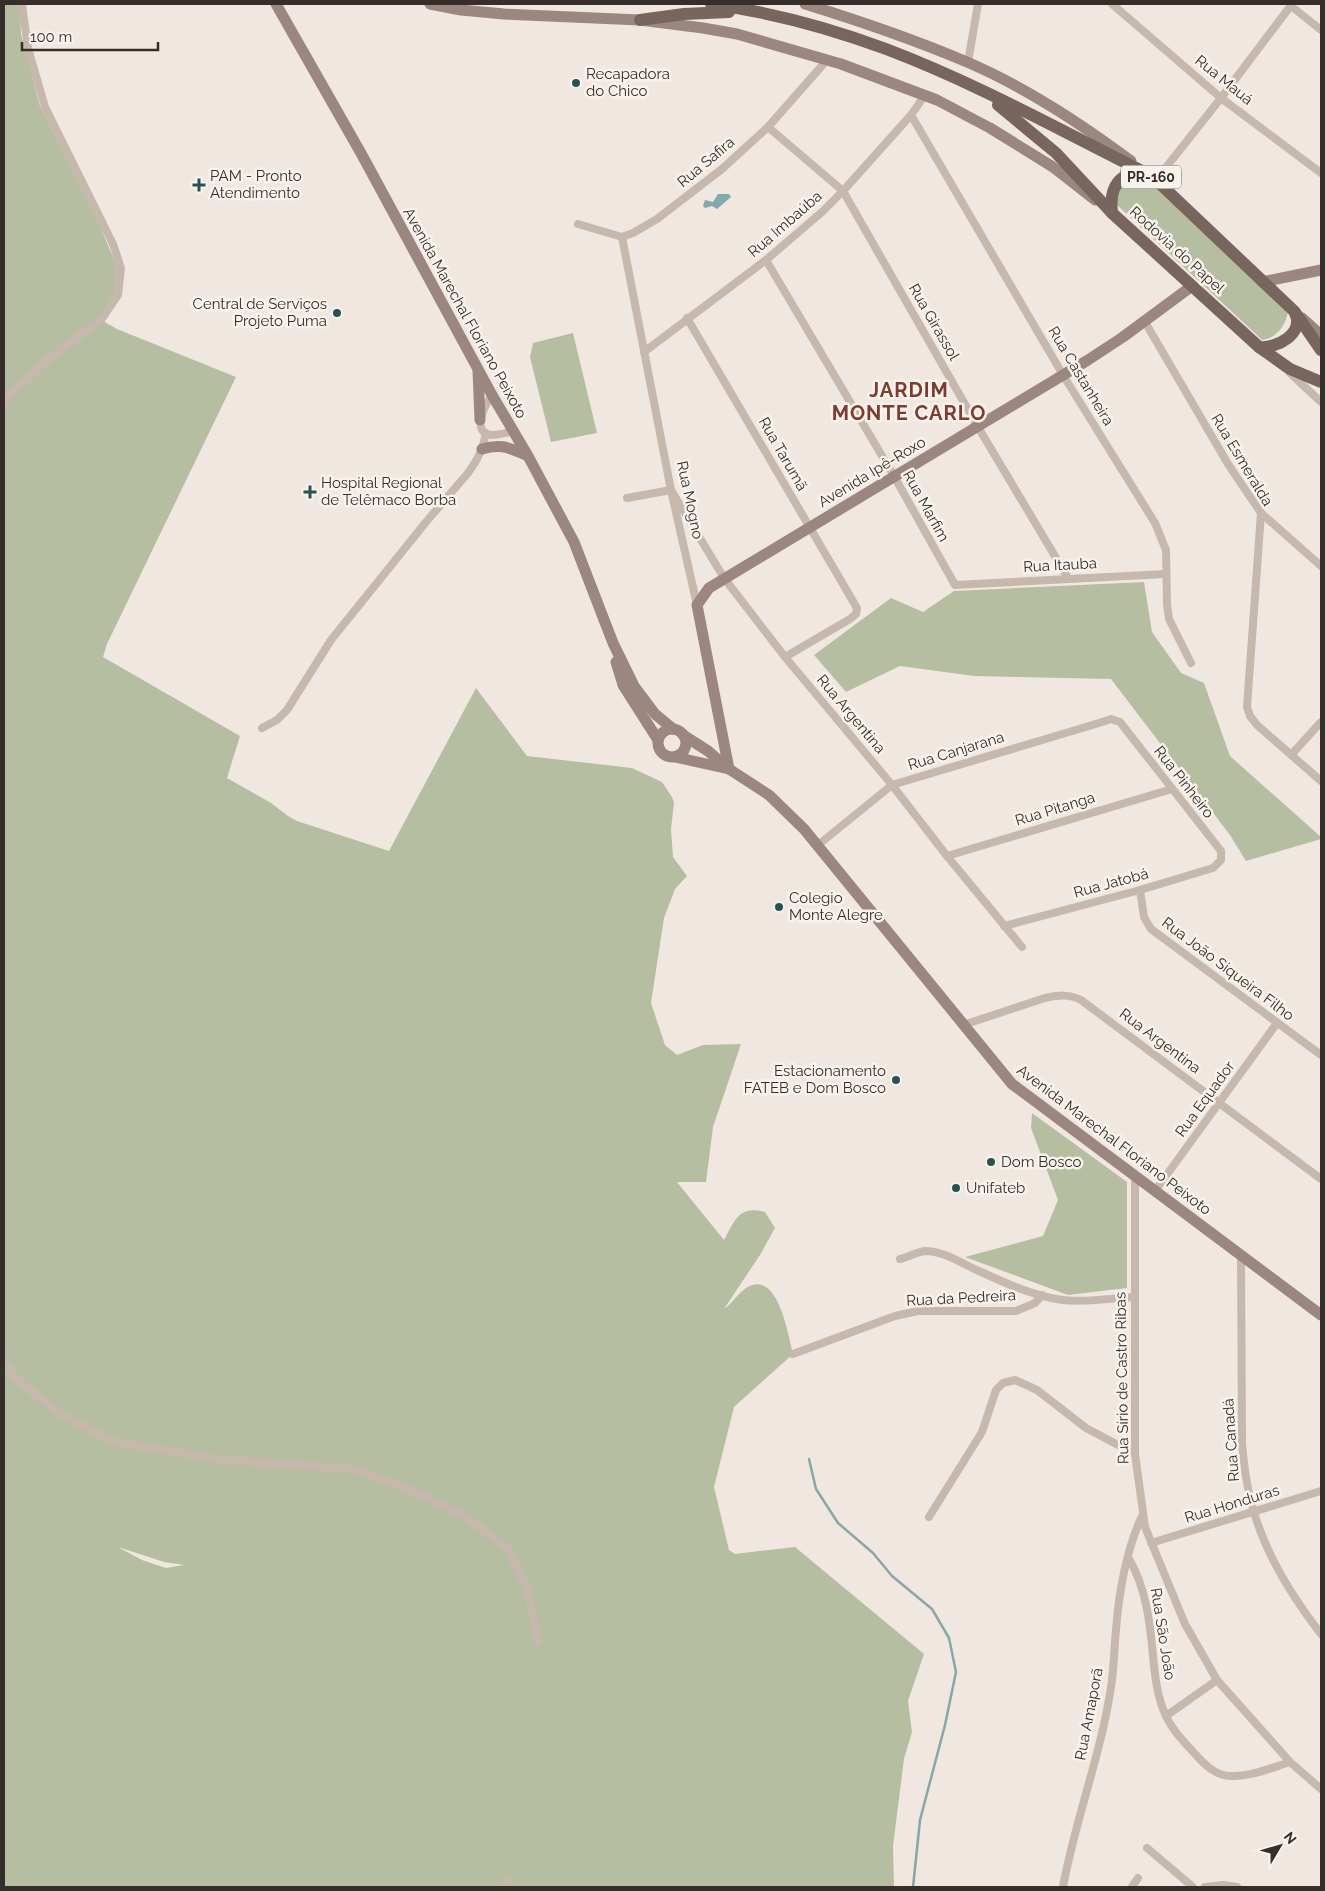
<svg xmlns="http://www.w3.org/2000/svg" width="1325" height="1891" font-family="Raleway,sans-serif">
	<rect width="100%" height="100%" fill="#f0e8e0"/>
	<!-- green -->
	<g fill="#b6bea2" fill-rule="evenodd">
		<path d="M4,4H20L21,34L40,106L95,215L117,266L115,295L98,318L117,329L236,377L107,644L103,657L240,736L227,778L271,803L288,816L297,821L389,851L476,688L527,756L632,768L662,782L672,797L674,803L671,829L673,857L687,876L675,889L664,918L651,1003L665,1045L677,1055L703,1045L741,1044L713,1127L706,1182H677L724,1240C735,1221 738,1205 765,1212L775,1228L760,1255L724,1309C732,1304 738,1293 746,1288C778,1268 788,1335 793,1354L734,1407L714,1487L729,1550L735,1554L795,1547L924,1654L908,1701L912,1732L904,1759L893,1846L894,1887H4ZM118,1547L164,1562L184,1565L166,1568L142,1560Z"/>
		<path d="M1141,173L1288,311C1286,325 1277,338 1262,340L1259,337L1117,205V200L1122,183Z"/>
		<path d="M573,333L597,433L551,442L530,357L533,343Z"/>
		<path d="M1144,582L1152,632L1181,673L1204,683L1230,756L1321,837V839L1246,861L1230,835L1111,679L974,676L900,666L846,692L814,655L891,598L923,612L954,591Z"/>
		<path d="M1032,1113L1127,1182V1288L1068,1295L965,1257L1043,1236L1058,1200L1031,1128Z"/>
	</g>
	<!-- water -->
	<path fill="#82aaaa" d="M718,194H729L731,197L717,209L712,206L705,208L703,206L705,200L713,202Z"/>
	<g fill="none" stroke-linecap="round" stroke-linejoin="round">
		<!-- stream -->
		<path stroke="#82aaaa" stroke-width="2.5" d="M809,1459L816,1489L838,1523L873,1553L892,1576L932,1609L949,1638L956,1672L945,1725L920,1820L913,1887"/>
		<!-- street -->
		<g stroke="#c7b8ad" stroke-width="8">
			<path d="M1112,4L1221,98L1321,173"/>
			<path d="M1291,6L1321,30"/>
			<path d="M968,62L978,4"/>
			<path d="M911,115L1063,375L1155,523L1166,550L1167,604L1169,619L1191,663"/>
			<path d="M768,127L843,191L978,427L1068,578"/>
			<path d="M1156,180L1221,98L1292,4"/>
			<path d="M578,224L622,237L633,233L657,219L722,169L768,127L827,60"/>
			<path d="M622,237L671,490L697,605"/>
			<path d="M766,260L894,476L955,585L1166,574"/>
			<path d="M687,318L857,608L856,614L850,619L785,657"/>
			<path d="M1145,322L1228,464L1261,513L1247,707L1250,716L1257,725L1321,781"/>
			<path d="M644,352L766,260L822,212L843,191L911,115L925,95"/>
			<path d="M1290,373L1321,402"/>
			<path d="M492,395C485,405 470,433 492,435C499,435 506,433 513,431"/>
			<path d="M4,404L7,397L52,356L101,320L118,295L121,268L113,244L45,107L28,48L22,4"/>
			<path d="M671,490L724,578L785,657L892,785L947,856L1022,947"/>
			<path d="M627,498L671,490"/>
			<path d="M1261,513L1321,566"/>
			<path d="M262,728L277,720L287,710L331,640L426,522L468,473L476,461L482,449L486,433"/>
			<path d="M1291,755L1321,722"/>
			<path d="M818,845L892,785L1099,723L1111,719L1120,722L1221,851V860L1213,868L1140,890L1004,926"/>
			<path d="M947,856L1172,789"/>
			<path d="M1140,890L1144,917L1151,929L1321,1055"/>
			<path d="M963,1025L1045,998C1059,995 1069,994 1081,1000L1321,1179"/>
			<path d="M1135,1177V1454L1145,1527L1185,1624L1217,1680L1290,1762L1321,1789"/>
			<path d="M1155,1191L1277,1023"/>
			<path d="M1241,1255L1242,1443C1244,1467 1247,1490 1254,1512C1267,1557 1293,1598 1321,1634"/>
			<path d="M900,1259C908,1257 917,1252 925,1251C945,1251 962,1264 979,1271C1005,1283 1034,1296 1062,1300C1085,1303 1111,1298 1135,1297"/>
			<path d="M793,1354L895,1316L918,1311H1016L1035,1303L1042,1295"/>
			<path d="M4,1363L19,1381L60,1414L115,1442L218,1459L359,1470L417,1493L465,1516L506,1547L527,1588L538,1641"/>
			<path d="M929,1517L982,1432L996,1390L1003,1383L1015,1380L1037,1390L1086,1428L1135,1454"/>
			<path d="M1151,1543L1321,1491"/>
			<path d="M1128,1557C1146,1587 1150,1622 1153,1656C1155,1676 1157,1697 1166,1716C1173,1731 1185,1743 1196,1755C1205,1765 1216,1776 1231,1776C1250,1777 1271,1768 1290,1762"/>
			<path d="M1166,1716L1217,1680"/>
			<path d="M1147,1848L1193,1887"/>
			<path d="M506,1887L507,1881"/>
			<path d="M1063,1887C1075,1820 1101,1755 1111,1687C1114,1669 1114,1649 1116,1630C1119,1591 1126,1551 1142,1516"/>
			<path d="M1132,1887L1138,1878"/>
			<path d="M1205,1887L1224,1885L1237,1887"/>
		</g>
		<!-- secondary -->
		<g stroke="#9b877f" stroke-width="11">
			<path d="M276,4L362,155L492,395L528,456L574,542L613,643L634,686L655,714L673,729"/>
			<path d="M430,4L461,10L504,14L640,20L703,28L737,34L841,64L937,100L990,128L1053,167L1095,200"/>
			<path d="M805,4C860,21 915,40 967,62C1023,86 1083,125 1131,161"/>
			<path d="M1262,282L1321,270"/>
			<path d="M1302,318L1321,335"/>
			<path d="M478,371L480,420"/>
			<path d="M482,449C502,443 509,448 528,456"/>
			<path d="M616,662L623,685L658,740"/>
			<circle cx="672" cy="743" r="14"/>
			<path d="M683,735L708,751L729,769L769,795L804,829L1012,1084L1321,1315"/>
			<path d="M675,757L729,769"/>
			<path d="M729,769L697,605L709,588L1088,360L1123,337L1192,286"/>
		</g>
		<!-- primary -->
		<g stroke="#77655e" stroke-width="12">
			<path d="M711,4C770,12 830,28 886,49C976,83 1060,130 1146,173L1156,180L1294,311L1321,350"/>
			<path d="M640,20L684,14L729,12"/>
			<path d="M998,105L1056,153L1112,213L1259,347L1290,369L1321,382"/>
			<path d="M1112,213C1109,189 1118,171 1145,173"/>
			<path d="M1259,347C1277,349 1305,333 1295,313"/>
		</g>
	</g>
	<!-- markers -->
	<g fill="#255354" stroke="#f8f2ec" stroke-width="2">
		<circle cx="576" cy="83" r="5"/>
		<path d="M196.5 177.5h5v5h5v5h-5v5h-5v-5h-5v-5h5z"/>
		<circle cx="337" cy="313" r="5"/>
		<path d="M307.5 484.5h5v5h5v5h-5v5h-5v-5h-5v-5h5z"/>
		<circle cx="779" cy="907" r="5"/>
		<circle cx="896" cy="1080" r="5"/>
		<circle cx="991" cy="1162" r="5"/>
		<circle cx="956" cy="1188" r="5"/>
	</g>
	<g text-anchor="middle" stroke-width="5" stroke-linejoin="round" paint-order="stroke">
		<!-- shield labels -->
		<rect fill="#f8f2ec" stroke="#716965" stroke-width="1" x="1121" y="165.5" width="60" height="23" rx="4"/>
		<g font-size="14" font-weight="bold" fill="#372e2b">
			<text x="1151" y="182">PR-160</text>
		</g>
		<!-- poi labels -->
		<g font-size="15" fill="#372e2b" stroke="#f8f2ec" text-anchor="start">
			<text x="586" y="79">Recapadora<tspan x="586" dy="17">do Chico</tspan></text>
			<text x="210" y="181">PAM - Pronto<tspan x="210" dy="17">Atendimento</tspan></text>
			<text x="327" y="309" text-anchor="end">Central de Serviços<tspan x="327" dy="17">Projeto Puma</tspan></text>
			<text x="321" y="488">Hospital Regional<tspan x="321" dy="17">de Telêmaco Borba</tspan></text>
			<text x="789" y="903">Colegio<tspan x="789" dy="17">Monte Alegre</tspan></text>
			<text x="886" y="1076" text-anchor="end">Estacionamento<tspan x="886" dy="17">FATEB e Dom Bosco</tspan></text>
			<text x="1001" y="1167">Dom Bosco</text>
			<text x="966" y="1193">Unifateb</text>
		</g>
		<!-- street labels -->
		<g font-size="15" fill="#372e2b" stroke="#f8f2ec">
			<text transform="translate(1224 80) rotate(39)" y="5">Rua Mauá</text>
			<text transform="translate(706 162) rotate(-40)" y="5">Rua Safira</text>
			<text transform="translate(785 224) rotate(-41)" y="5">Rua Imbaúba</text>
			<text transform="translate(1177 250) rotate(42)" y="5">Rodovia do Papel</text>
			<text transform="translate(465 313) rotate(61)" y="5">Avenida Marechal Floriano Peixoto</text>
			<text transform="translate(934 322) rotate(60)" y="5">Rua Girassol</text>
			<text transform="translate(1081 376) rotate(59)" y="5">Rua Castanheira</text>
			<text transform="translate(783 454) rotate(60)" y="5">Rua Tarumã</text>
			<text transform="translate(1242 460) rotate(59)" y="5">Rua Esmeralda</text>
			<text transform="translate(872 472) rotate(-31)" y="5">Avenida Ipê-Roxo</text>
			<text transform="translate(690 500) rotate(78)" y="5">Rua Mogno</text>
			<text transform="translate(926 506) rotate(61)" y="5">Rua Marfim</text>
			<text transform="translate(1060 565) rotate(-3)" y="5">Rua Itauba</text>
			<text transform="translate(851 714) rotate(50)" y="5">Rua Argentina</text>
			<text transform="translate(956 751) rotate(-17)" y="5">Rua Canjarana</text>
			<text transform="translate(1184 782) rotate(52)" y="5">Rua Pinheiro</text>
			<text transform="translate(1055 809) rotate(-17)" y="5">Rua Pitanga</text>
			<text transform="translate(1111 883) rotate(-15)" y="5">Rua Jatobá</text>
			<text transform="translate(1228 969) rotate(37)" y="5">Rua João Siqueira Filho</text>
			<text transform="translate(1160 1041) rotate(37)" y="5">Rua Argentina</text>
			<text transform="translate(1205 1099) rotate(-54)" y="5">Rua Equador</text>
			<text transform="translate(1114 1140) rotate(37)" y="5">Avenida Marechal Floriano Peixoto</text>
			<text transform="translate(961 1298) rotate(-3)" y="5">Rua da Pedreira</text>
			<text transform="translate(1122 1378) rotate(-91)" y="5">Rua Sírio de Castro Ribas</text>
			<text transform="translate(1231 1440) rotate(-94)" y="5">Rua Canadá</text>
			<text transform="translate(1232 1504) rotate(-17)" y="5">Rua Honduras</text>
			<text transform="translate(1163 1634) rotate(81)" y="5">Rua São João</text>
			<text transform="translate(1089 1714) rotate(-79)" y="5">Rua Amaporã</text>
		</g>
		<!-- district labels -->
		<g font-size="20" font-weight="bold" letter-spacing="1" fill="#7d3c2d" stroke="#f8f2ec">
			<text x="909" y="397">JARDIM<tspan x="909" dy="23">MONTE CARLO</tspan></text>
		</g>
	</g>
	<!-- border -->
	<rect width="1325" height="1891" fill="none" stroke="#372e2b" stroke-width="10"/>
	<!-- north arrow -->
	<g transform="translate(1280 1846) rotate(52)" stroke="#f8f2ec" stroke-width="4" paint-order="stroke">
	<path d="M0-4L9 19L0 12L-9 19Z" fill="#372e2b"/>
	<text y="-8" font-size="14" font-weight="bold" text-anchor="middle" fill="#372e2b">N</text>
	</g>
	<!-- scale -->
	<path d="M22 42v8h136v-8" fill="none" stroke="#372e2b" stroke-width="2.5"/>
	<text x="30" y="42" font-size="15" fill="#372e2b" stroke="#f8f2ec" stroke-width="4" paint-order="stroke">100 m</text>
</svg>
